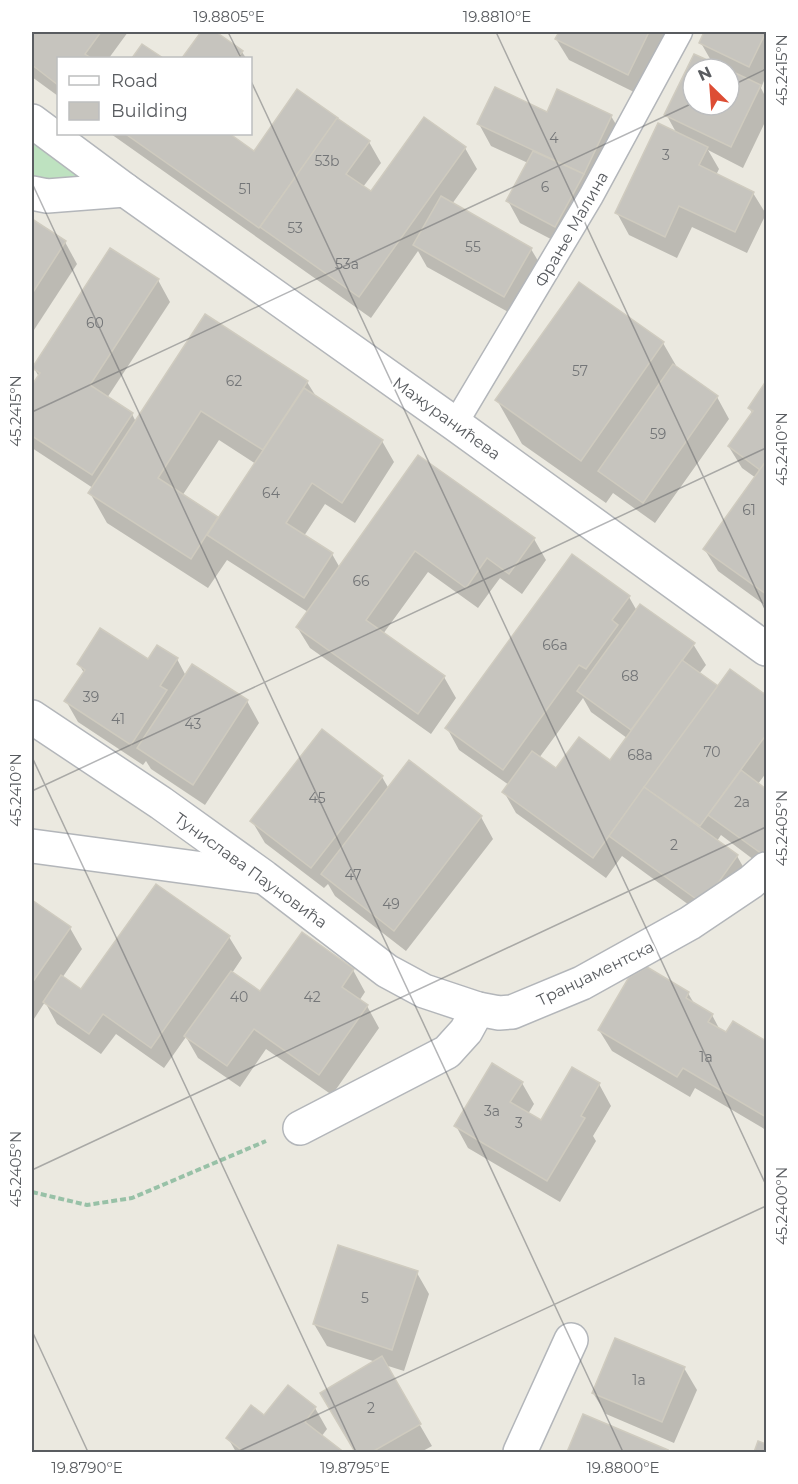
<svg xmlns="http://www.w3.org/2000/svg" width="798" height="1484" font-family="Montserrat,sans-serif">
	<rect width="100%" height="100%" fill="#ebe9e0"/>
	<!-- green -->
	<path fill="#bee2c0" d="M32,130L105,184L32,185Z"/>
	<!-- shadow -->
	<g fill="#0003" fill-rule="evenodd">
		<path d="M32,32H128L109,58H58V96L32,77Z"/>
		<path d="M203,32H213L242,52L246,58H184Z"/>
		<path d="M560,32H671L640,95L569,60L556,39Z"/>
		<path d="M706,32H766V76L761,88L766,98V120L743,168L708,150L719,169L716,175L753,193L766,214L747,253L692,227L677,258L629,235L617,213L677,134L666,114L695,56L713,64L701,43ZM693,69H729V105H693Z"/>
		<path d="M548,114L611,116L624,138L568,248L520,223L508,201L528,163L491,146L479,124Z"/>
		<path d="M111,134H227L254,153L369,142L381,163L363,187L372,193L465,148L477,169L452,204L531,249L544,271L517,317L427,267L418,251L371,318Z"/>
		<path d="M32,221L65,242L77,264L32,333Z"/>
		<path d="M158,280L170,302L107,398L132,414L136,422L307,382L317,398L382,441L394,462L355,523L325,504L304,536L332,554L340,568L419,457L534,539L546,560L522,594L500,578L478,608L428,572L383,634L444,677L456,698L431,734L310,648L297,627L308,612L227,560L208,588L107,523L90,493L93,488L32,448V388L39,377L34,368ZM219,440L256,464L219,521L182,496Z"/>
		<path d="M663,343L678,369L717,397L729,419L655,523L613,493L606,503L522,444L497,400Z"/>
		<path d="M766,384V606L718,571L705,550L756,478L742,468L729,447L753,414L749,408Z"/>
		<path d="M629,597L637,611L693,644L706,665L699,674L718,688L730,671L766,697V773L758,784L766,791V869L721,835L717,841L737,856L749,877L715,924L622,856L606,878L516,813L504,792L509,785L459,750L447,728ZM583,698L591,712L627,738L610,762L556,770L539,758Z"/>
		<path d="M177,659L186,676L247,701L259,723L205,805L151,769L146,761L143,765L78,722L66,701L84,673L79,664Z"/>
		<path d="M382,777L389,789L481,817L493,839L406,951L335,896L328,884L324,888L265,843L252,821Z"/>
		<path d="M156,886L229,937L242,958L232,973L261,993L353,970L365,992L359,1001L367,1006L379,1028L332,1095L266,1049L240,1087L198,1058L186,1037L164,1068L116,1034L101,1054L57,1024L45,1002L32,1022V901L70,928L82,949L62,978L82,991Z"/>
		<path d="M688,993L695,1005L712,1015L721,1032L726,1034L733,1023L766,1043V1130L695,1088L690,1097L612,1051L599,1030Z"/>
		<path d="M522,1083L534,1104L528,1114L541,1122L599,1084L611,1106L593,1136L596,1141L560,1202L468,1148L456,1126Z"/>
		<path d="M417,1273L429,1294L404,1371L385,1365L432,1446L421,1452H357L322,1393L376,1362L327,1346L314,1324Z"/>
		<path d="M684,1368L697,1390L674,1443L606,1414L593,1393Z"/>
		<path d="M315,1408L327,1429L321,1437L341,1452H236L228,1438L265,1417Z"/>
		<path d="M584,1416L667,1451L668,1452H568Z"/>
	</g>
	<!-- building -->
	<g fill="#c6c4be" stroke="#cfcbbf" stroke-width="1.5">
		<path d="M32,32H101L85,54L91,58H58V85L32,65Z"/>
		<path d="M201,32H216L243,51L237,58H182Z"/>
		<path d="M559,32H649L628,75L555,39Z"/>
		<path d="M704,32H766L749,67L699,43Z"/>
		<path d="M142,44L163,58H132Z"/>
		<path d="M694,54L727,69H693V105H729V70L761,85L731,147L664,115Z"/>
		<path d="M495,87L547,112L557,89L612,115L584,174L477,124Z"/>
		<path d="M297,89L338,118L259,228L127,135L230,134L254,151Z"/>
		<path d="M424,117L466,147L359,297L260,227L337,118L370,141L346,174L371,191Z"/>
		<path d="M658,123L708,147L699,165L754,192L735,232L679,206L665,237L615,213Z"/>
		<path d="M533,151L584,174L555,227L506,201Z"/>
		<path d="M441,196L532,248L504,297L413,245Z"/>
		<path d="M32,219L66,241L32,294Z"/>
		<path d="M110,248L159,279L90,385L133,413L92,475L32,436V385L40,373L32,368Z"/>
		<path d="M579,282L664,342L581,461L495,400Z"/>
		<path d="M205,314L308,381L263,450L201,411L158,478L218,517L191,559L88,493Z"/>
		<path d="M673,364L718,396L643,503L598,471Z"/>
		<path d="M766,381V461L760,470L728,446L753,411L748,408Z"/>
		<path d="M304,388L383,440L342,503L312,483L286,523L333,553L304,598L207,535Z"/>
		<path d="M418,455L535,538L509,574L487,558L466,588L415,551L366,620L445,676L418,714L296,627Z"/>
		<path d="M766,461V594L703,549Z"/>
		<path d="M572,554L630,596L612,620L618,625L586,669L579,665L503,770L445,728Z"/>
		<path d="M640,604L695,643L631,730L577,691Z"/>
		<path d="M100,628L148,659L157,645L178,658L160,686L167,690L131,745L64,701L85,670L77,664Z"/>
		<path d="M682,660L718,686L593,858L502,792L532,751L556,768L579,737L610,760Z"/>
		<path d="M192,664L248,700L193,785L137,748Z"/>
		<path d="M730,669L766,695V735L700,826L644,787Z"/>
		<path d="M322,729L383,776L311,868L250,821Z"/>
		<path d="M409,760L482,816L394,931L321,874Z"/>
		<path d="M741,770L766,789V848L762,854L708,815Z"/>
		<path d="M644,787L738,855L703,904L609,836Z"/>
		<path d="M156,884L230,936L151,1048L103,1014L89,1034L43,1002L61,975L81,989Z"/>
		<path d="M32,900L71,927L32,983Z"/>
		<path d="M302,932L354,969L342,987L368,1005L319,1075L254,1029L227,1066L184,1036L231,971L260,991Z"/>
		<path d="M647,967L689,992L686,998L713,1014L708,1022L726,1032L733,1021L766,1041V1117L683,1068L677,1077L598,1030L629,977Z"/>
		<path d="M492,1063L523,1082L510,1102L541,1120L572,1067L600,1083L581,1116L585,1118L547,1181L454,1126Z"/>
		<path d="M338,1245L418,1271L392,1350L313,1324Z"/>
		<path d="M615,1338L685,1367L662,1422L592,1393Z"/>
		<path d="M382,1356L421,1424L372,1452H355L320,1393Z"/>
		<path d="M288,1385L316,1407L305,1422L341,1450L340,1452H244L226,1438L251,1405L264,1415Z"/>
		<path d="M583,1414L668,1450L667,1452H567Z"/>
		<path d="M758,1441L766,1444V1452H754Z"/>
	</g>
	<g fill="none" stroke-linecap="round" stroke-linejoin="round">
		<!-- lane casing -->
		<g stroke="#b3b6ba" stroke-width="27">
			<path id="lane" d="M455,424L591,196L680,32"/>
		</g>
		<!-- street casing -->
		<g stroke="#b3b6ba" stroke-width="36">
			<g id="street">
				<path d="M32,121L125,190L455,424L766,649"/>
				<path d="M32,193L47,196L125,190"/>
				<path d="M32,717L161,803L264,877L387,971L424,991L478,1009L499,1013L512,1012L582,983L690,923L751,882L766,869"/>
				<path d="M32,846L262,877"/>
				<path d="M300,1128L447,1052L466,1031L478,1009"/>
				<path d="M520,1452L571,1340"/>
			</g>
		</g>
		<!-- path -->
		<path stroke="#98c1a7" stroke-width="4" stroke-dasharray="6 3" stroke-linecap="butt" d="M32,1192L87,1205L132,1198L266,1141"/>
		<!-- lane -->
		<use href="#lane" stroke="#fff" stroke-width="24"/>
		<!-- street -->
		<use href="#street" stroke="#fff" stroke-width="33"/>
	</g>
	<!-- ticks -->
	<path fill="none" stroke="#595c60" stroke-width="1.5" stroke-opacity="0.45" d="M228,32L241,58M496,32L766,611M764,32L766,37M32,33L35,32M250,79L766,1185M729,87L766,69M32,183L623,1452M32,412L693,103M32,757L356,1452M32,791L766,448M32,1170L766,827M32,1331L88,1452M237,1452L766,1206"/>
	<g text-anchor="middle" stroke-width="5" stroke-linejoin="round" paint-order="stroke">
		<!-- number labels -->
		<g font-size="14" fill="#747678">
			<text x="554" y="143">4</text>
			<text x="666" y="160">3</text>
			<text x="327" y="166">53b</text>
			<text x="545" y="192">6</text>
			<text x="245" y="194">51</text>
			<text x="295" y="233">53</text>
			<text x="473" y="252">55</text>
			<text x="347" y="269">53a</text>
			<text x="95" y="328">60</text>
			<text x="580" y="376">57</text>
			<text x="234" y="386">62</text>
			<text x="658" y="439">59</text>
			<text x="271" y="498">64</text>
			<text x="749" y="515">61</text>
			<text x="361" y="586">66</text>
			<text x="555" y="650">66a</text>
			<text x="630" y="681">68</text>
			<text x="91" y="702">39</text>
			<text x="118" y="724">41</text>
			<text x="193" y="729">43</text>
			<text x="712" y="757">70</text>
			<text x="640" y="760">68a</text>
			<text x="317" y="803">45</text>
			<text x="742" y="807">2a</text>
			<text x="674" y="850">2</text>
			<text x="353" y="880">47</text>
			<text x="391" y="909">49</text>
			<text x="239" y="1002">40</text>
			<text x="312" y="1002">42</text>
			<text x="706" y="1062">1a</text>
			<text x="492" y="1116">3a</text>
			<text x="519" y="1128">3</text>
			<text x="365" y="1303">5</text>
			<text x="639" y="1385">1a</text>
			<text x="371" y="1413">2</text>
		</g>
		<!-- street labels -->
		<g font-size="16" fill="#595c60" stroke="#fff">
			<text transform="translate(571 229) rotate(-60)" y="6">Фрање Малина</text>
			<text transform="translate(447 418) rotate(36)" y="6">Мажуранићева</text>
			<text transform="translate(251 870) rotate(36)" y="6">Тунислава Пауновића</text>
			<text transform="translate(595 973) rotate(-26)" y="6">Транџаментска</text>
		</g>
	</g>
	<!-- border -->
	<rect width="798" height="1484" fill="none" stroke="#ffffff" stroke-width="66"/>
	<!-- legend -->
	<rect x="57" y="57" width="195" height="78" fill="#ffffff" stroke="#bdbebf" stroke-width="1.5"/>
	<rect x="69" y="76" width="30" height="9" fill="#ffffff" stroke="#bdbebf" stroke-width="1.5"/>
	<text x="111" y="87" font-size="18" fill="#595c60">Road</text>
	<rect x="69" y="102" width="30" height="18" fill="#c6c4be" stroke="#bdbebf" stroke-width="1.5"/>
	<text x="111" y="117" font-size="18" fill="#595c60">Building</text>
	<!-- north arrow -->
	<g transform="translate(711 87) rotate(335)"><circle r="28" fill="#ffffff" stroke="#bdbebf" stroke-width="1.5"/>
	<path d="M0-4.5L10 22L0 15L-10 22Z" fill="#dd4d34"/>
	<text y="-9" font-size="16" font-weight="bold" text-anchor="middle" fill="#595c60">N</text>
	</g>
	<rect x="33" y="33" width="732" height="1418" fill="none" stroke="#595c60" stroke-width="2"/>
	<g font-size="15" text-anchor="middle" fill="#595c60">
		<text x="229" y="22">19.8805°E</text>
		<text x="497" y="22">19.8810°E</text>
		<text transform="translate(782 70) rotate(-90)" y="5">45.2415°N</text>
		<text transform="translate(16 411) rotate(-90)" y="5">45.2415°N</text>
		<text transform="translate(782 449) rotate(-90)" y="5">45.2410°N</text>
		<text transform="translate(16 790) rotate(-90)" y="5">45.2410°N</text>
		<text transform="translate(782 828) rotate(-90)" y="5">45.2405°N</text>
		<text transform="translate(16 1169) rotate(-90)" y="5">45.2405°N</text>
		<text transform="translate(782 1206) rotate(-90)" y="5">45.2400°N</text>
		<text x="87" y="1473">19.8790°E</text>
		<text x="355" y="1473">19.8795°E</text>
		<text x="623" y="1473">19.8800°E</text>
	</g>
</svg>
